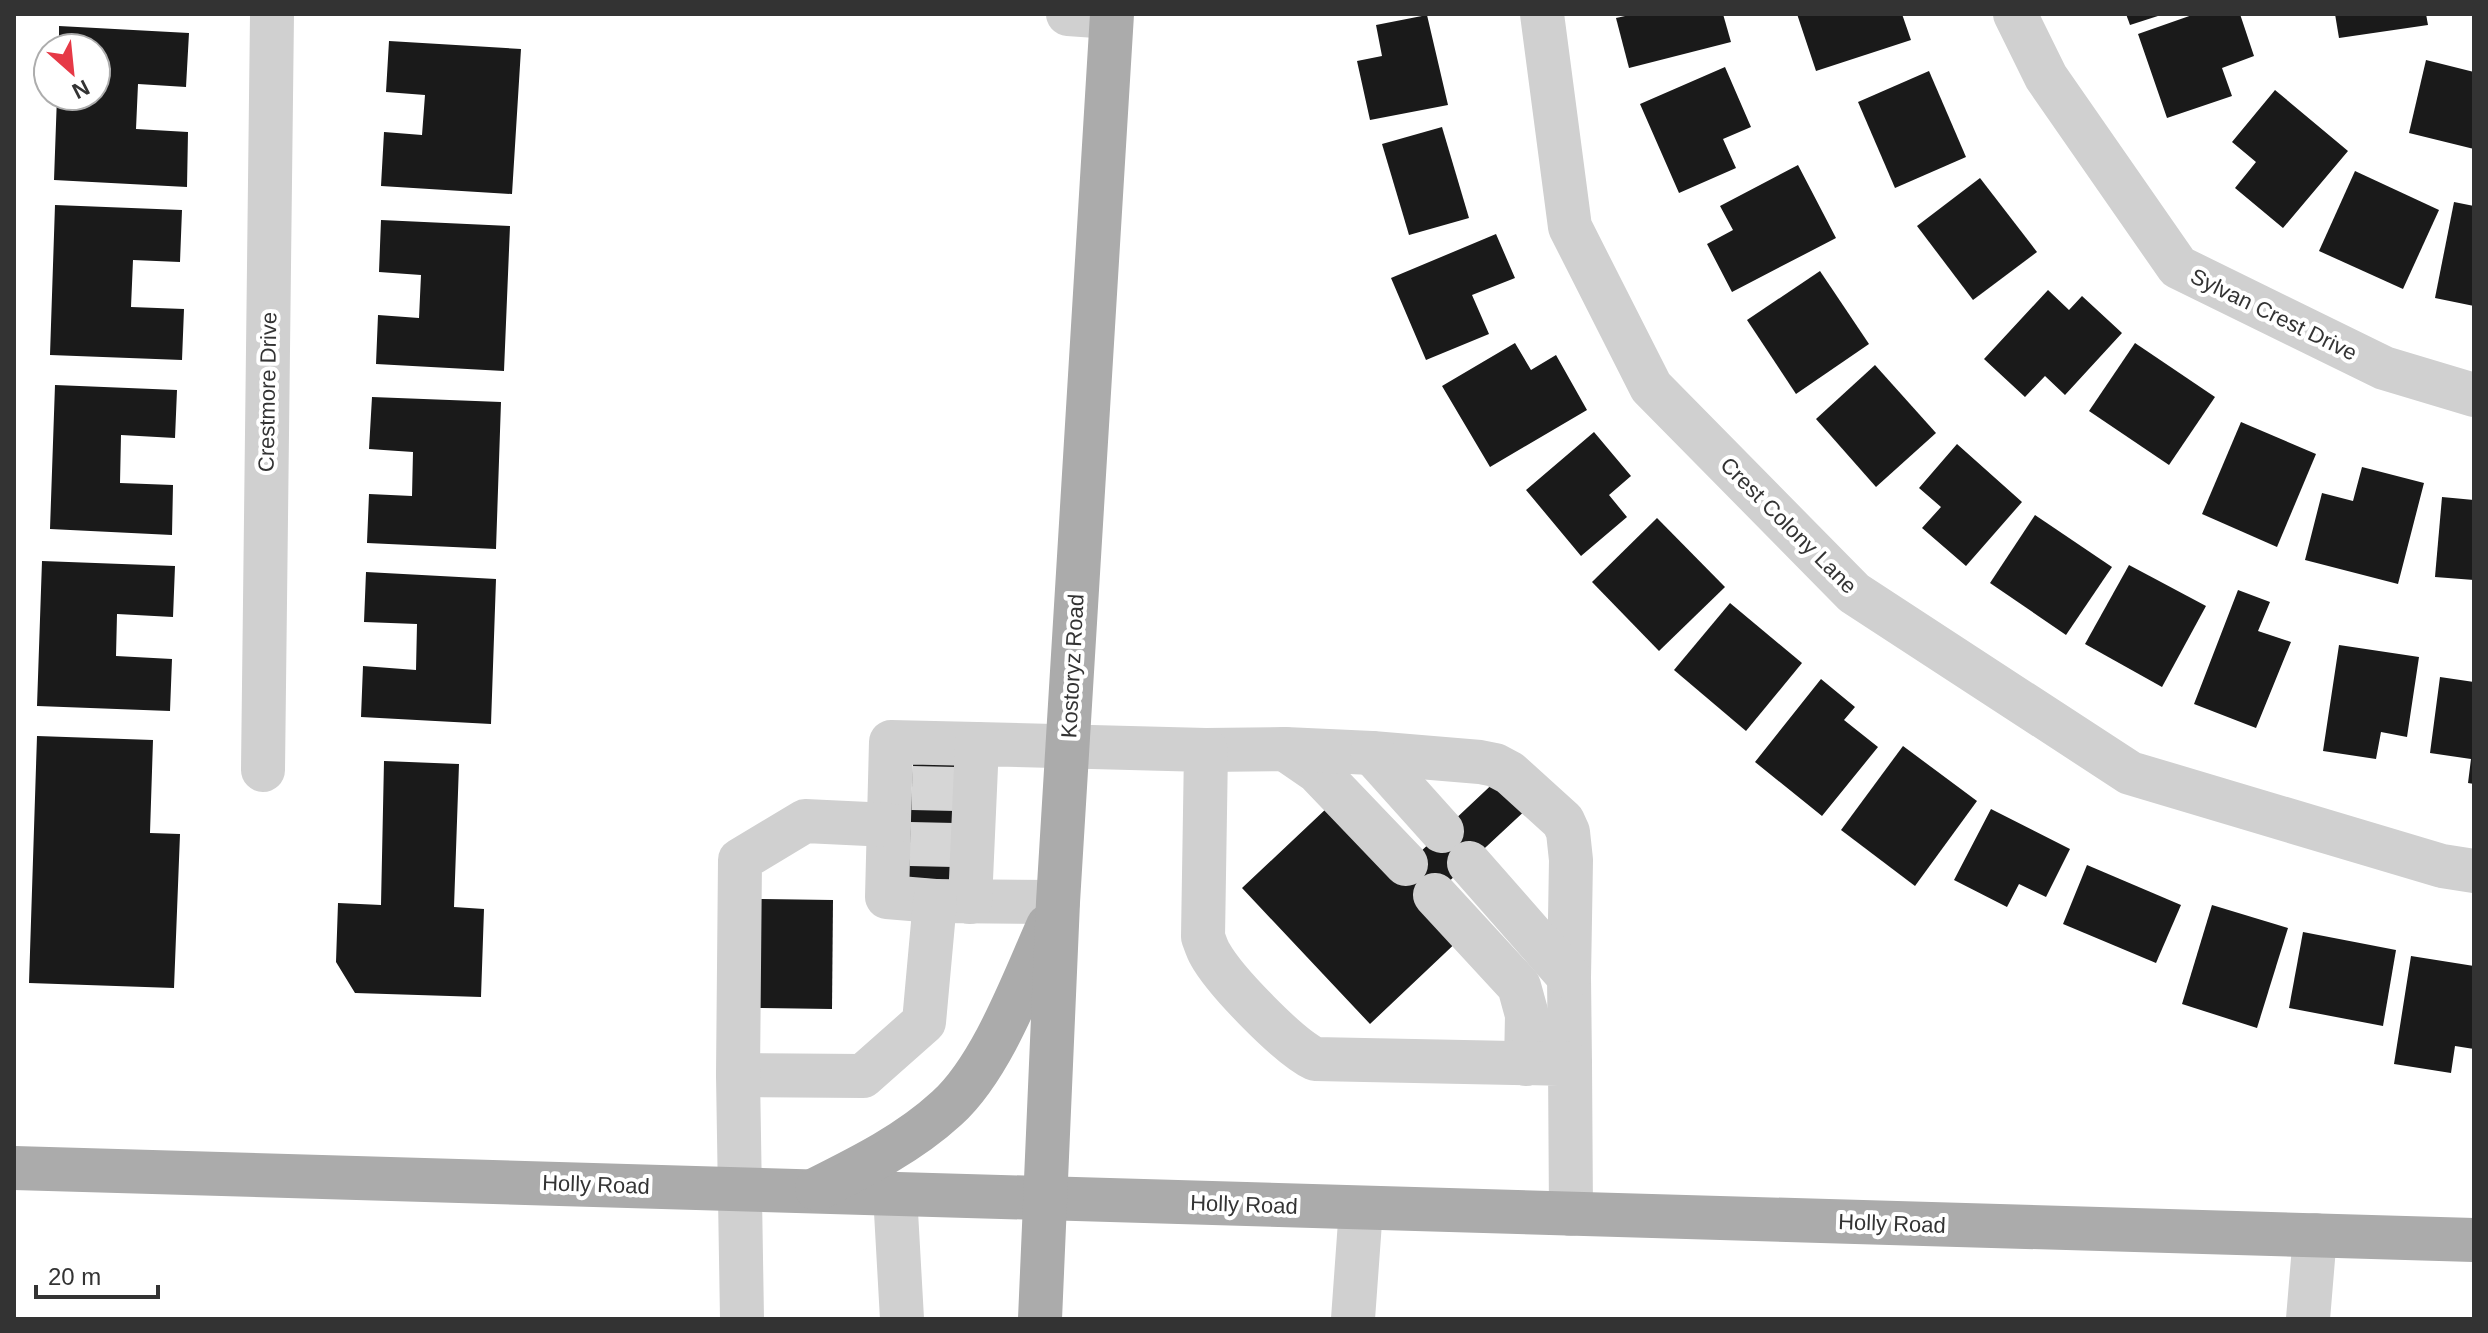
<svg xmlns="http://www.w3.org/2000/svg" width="2488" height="1333" font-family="Helvetica,sans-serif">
	<rect width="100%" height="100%" fill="#fff"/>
	<!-- building -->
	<g fill="#1a1a1a">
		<path d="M1634,14H1723L1731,42L1629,68L1616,18Z"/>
		<path d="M1797,14H1902L1911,40L1816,71Z"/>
		<path d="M2126,14H2161V15L2130,25Z"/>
		<path d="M2195,14H2240L2254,56L2222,68L2232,96L2167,118L2138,34Z"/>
		<path d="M2335,14H2426L2428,25L2339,38Z"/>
		<path d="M1427,15L1448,105L1370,120L1357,61L1382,56L1376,25Z"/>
		<path d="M59,26L189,33L186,87L138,84L136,129L188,132L187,187L54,180L57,96H96V48H59Z"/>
		<path d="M389,41L521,49L512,194L381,186L384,132L422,135L425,95L386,92Z"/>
		<path d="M2426,60L2474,72V149L2409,133Z"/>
		<path d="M1725,67L1751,127L1723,139L1736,168L1679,193L1640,104Z"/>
		<path d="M1929,71L1966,157L1895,188L1858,102Z"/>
		<path d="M2275,90L2348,151L2283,228L2235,188L2256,162L2232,142Z"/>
		<path d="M1442,127L1469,218L1409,235L1382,144Z"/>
		<path d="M1798,165L1836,238L1732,292L1707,244L1733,230L1720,206Z"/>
		<path d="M2355,171L2439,210L2403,289L2319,251Z"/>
		<path d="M1980,178L2037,252L1973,300L1917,226Z"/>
		<path d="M2454,202L2474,206V306L2435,298Z"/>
		<path d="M55,205L182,210L180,262L133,260L131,307L184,309L182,360L50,355Z"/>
		<path d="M381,220L510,226L504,371L376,364L378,315L419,318L421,275L379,272Z"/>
		<path d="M1496,234L1515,278L1472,295L1489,334L1426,360L1391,278Z"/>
		<path d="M1820,271L1869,344L1796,394L1747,320Z"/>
		<path d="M2048,290L2069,310L2082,296L2122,333L2065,395L2045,376L2025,397L1984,359Z"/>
		<path d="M1515,343L1531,370L1556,355L1587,410L1490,467L1442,386Z"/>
		<path d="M2135,343L2215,397L2169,465L2089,411Z"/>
		<path d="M1875,365L1936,433L1876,487L1816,419Z"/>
		<path d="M55,385L177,390L175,438L121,435L120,483L173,485L172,535L50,529Z"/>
		<path d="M372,397L501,402L496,549L367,543L369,494L412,496L413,452L369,449Z"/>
		<path d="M2241,422L2316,454L2277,547L2202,514Z"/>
		<path d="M1594,432L1631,476L1609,495L1627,517L1581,556L1526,490Z"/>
		<path d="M1957,444L2022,502L1966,566L1922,528L1941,507L1919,488Z"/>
		<path d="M2362,467L2424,483L2398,584L2305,560L2322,493L2353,501Z"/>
		<path d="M2442,497L2474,500V580L2435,577Z"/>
		<path d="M2035,515L2112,567L2066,635L1990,583Z"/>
		<path d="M1657,518L1725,587L1659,651L1592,582Z"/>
		<path d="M42,561L175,566L173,617L117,614L116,656L172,659L170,711L37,706Z"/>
		<path d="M2129,565L2206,606L2162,687L2085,644Z"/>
		<path d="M366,572L496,579L491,724L361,717L363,666L416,670L417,624L364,622Z"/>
		<path d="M2238,590L2270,602L2258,631L2291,642L2256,728L2194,704Z"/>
		<path d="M1730,603L1802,663L1746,731L1674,670Z"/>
		<path d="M2339,645L2419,657L2407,737L2381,732L2376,759L2323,751Z"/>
		<path d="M2440,677L2474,682V784L2468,783L2471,759L2430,753Z"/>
		<path d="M1821,679L1855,707L1844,720L1878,747L1822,816L1755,762Z"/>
		<path d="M37,736L153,740L150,833L180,834L174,988L29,983Z"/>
		<path d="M914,744L959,746L953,880L908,878Z"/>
		<path d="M1903,746L1977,801L1915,886L1841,830Z"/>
		<path d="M384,761L459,764L454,907L484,909L481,997L355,993L336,962L338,903L381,905Z"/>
		<path d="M1501,776L1530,806L1429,900L1463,936L1370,1024L1242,888L1328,807L1400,871Z"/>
		<path d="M1991,809L2070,849L2046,897L2019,884L2007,907L1954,880Z"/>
		<path d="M2087,865L2181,905L2156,963L2063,924Z"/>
		<path d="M755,899L833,900L832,1009L755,1008Z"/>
		<path d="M2212,905L2288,928L2257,1028L2182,1004Z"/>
		<path d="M2303,932L2396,950L2383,1026L2289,1008Z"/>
		<path d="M2411,956L2474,966V1049L2455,1046L2451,1073L2394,1064Z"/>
	</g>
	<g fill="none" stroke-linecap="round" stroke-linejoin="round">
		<!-- minor-tunnel -->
		<g stroke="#d6d6d6" stroke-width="44" stroke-dasharray="44 22" stroke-linecap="butt">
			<path d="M912,788L957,789"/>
			<path d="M910,844L954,845"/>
		</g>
		<!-- minor -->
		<g stroke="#d0d0d0" stroke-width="44">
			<path d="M1068,14L1111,17"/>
			<path d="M1542,14L1570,227L1651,387L1854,593L2130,773L2442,866L2474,871"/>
			<path d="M2015,14L2046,77L2178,267L2384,368L2474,395"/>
			<path d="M977,744L891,742L887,897L935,901L1058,902"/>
			<path d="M1285,749L1317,771L1406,864"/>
			<path d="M1206,750L1285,749L1372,753L1480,762L1495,765L1510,773L1563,821L1568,832L1571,860L1569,977L1570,1064"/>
			<path d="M1372,753L1442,831"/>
			<path d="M263,770L272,14"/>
			<path d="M1469,863L1569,977"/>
			<path d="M1435,895L1519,986L1527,1015L1526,1064"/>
			<path d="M970,902L977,744L1206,750L1203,937C1205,942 1207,949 1210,954C1225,981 1288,1046 1315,1059L1570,1064L1571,1214"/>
			<path d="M738,1075L863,1076L924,1022L935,901"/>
			<path d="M895,1194L902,1319"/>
			<path d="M742,1319L738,1075L740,860L805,821L889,825"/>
			<path d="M1353,1319L1361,1208"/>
			<path d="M2308,1319L2315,1235"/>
		</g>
		<!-- major -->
		<g stroke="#ababab" stroke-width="44">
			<path d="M14,1168L2474,1240"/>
			<path d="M817,1189C863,1166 909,1143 947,1108C992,1067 1023,982 1048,926"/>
			<path d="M1040,1319L1058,902L1112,14"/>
		</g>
	</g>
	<g text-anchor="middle" stroke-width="8" stroke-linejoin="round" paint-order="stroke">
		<!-- street labels -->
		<g font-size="22" fill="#333" stroke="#fff">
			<text transform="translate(2274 314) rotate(26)" y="8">Sylvan Crest Drive</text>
			<text transform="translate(267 392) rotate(-89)" y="8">Crestmore Drive</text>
			<text transform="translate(1789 525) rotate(45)" y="8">Crest Colony Lane</text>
			<text transform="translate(1072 666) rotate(-87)" y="8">Kostoryz Road</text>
			<text transform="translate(596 1184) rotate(2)" y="8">Holly Road</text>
			<text transform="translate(1244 1204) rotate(2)" y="8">Holly Road</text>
			<text transform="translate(1892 1223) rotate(2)" y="8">Holly Road</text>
		</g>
	</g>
	<!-- border -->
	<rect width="2488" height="1333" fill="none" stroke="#333333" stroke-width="32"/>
	<!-- north arrow -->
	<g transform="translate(72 72) rotate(153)"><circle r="38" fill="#ffffff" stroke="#adadad" stroke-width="2"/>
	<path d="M0-6L14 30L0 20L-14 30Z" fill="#e63946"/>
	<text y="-12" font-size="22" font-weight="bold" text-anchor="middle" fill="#333333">N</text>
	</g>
	<!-- scale -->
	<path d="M36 1285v12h122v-12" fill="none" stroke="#333333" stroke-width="4"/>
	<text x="48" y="1285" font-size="24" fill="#333333" stroke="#ffffff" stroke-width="6" paint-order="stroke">20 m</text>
</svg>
